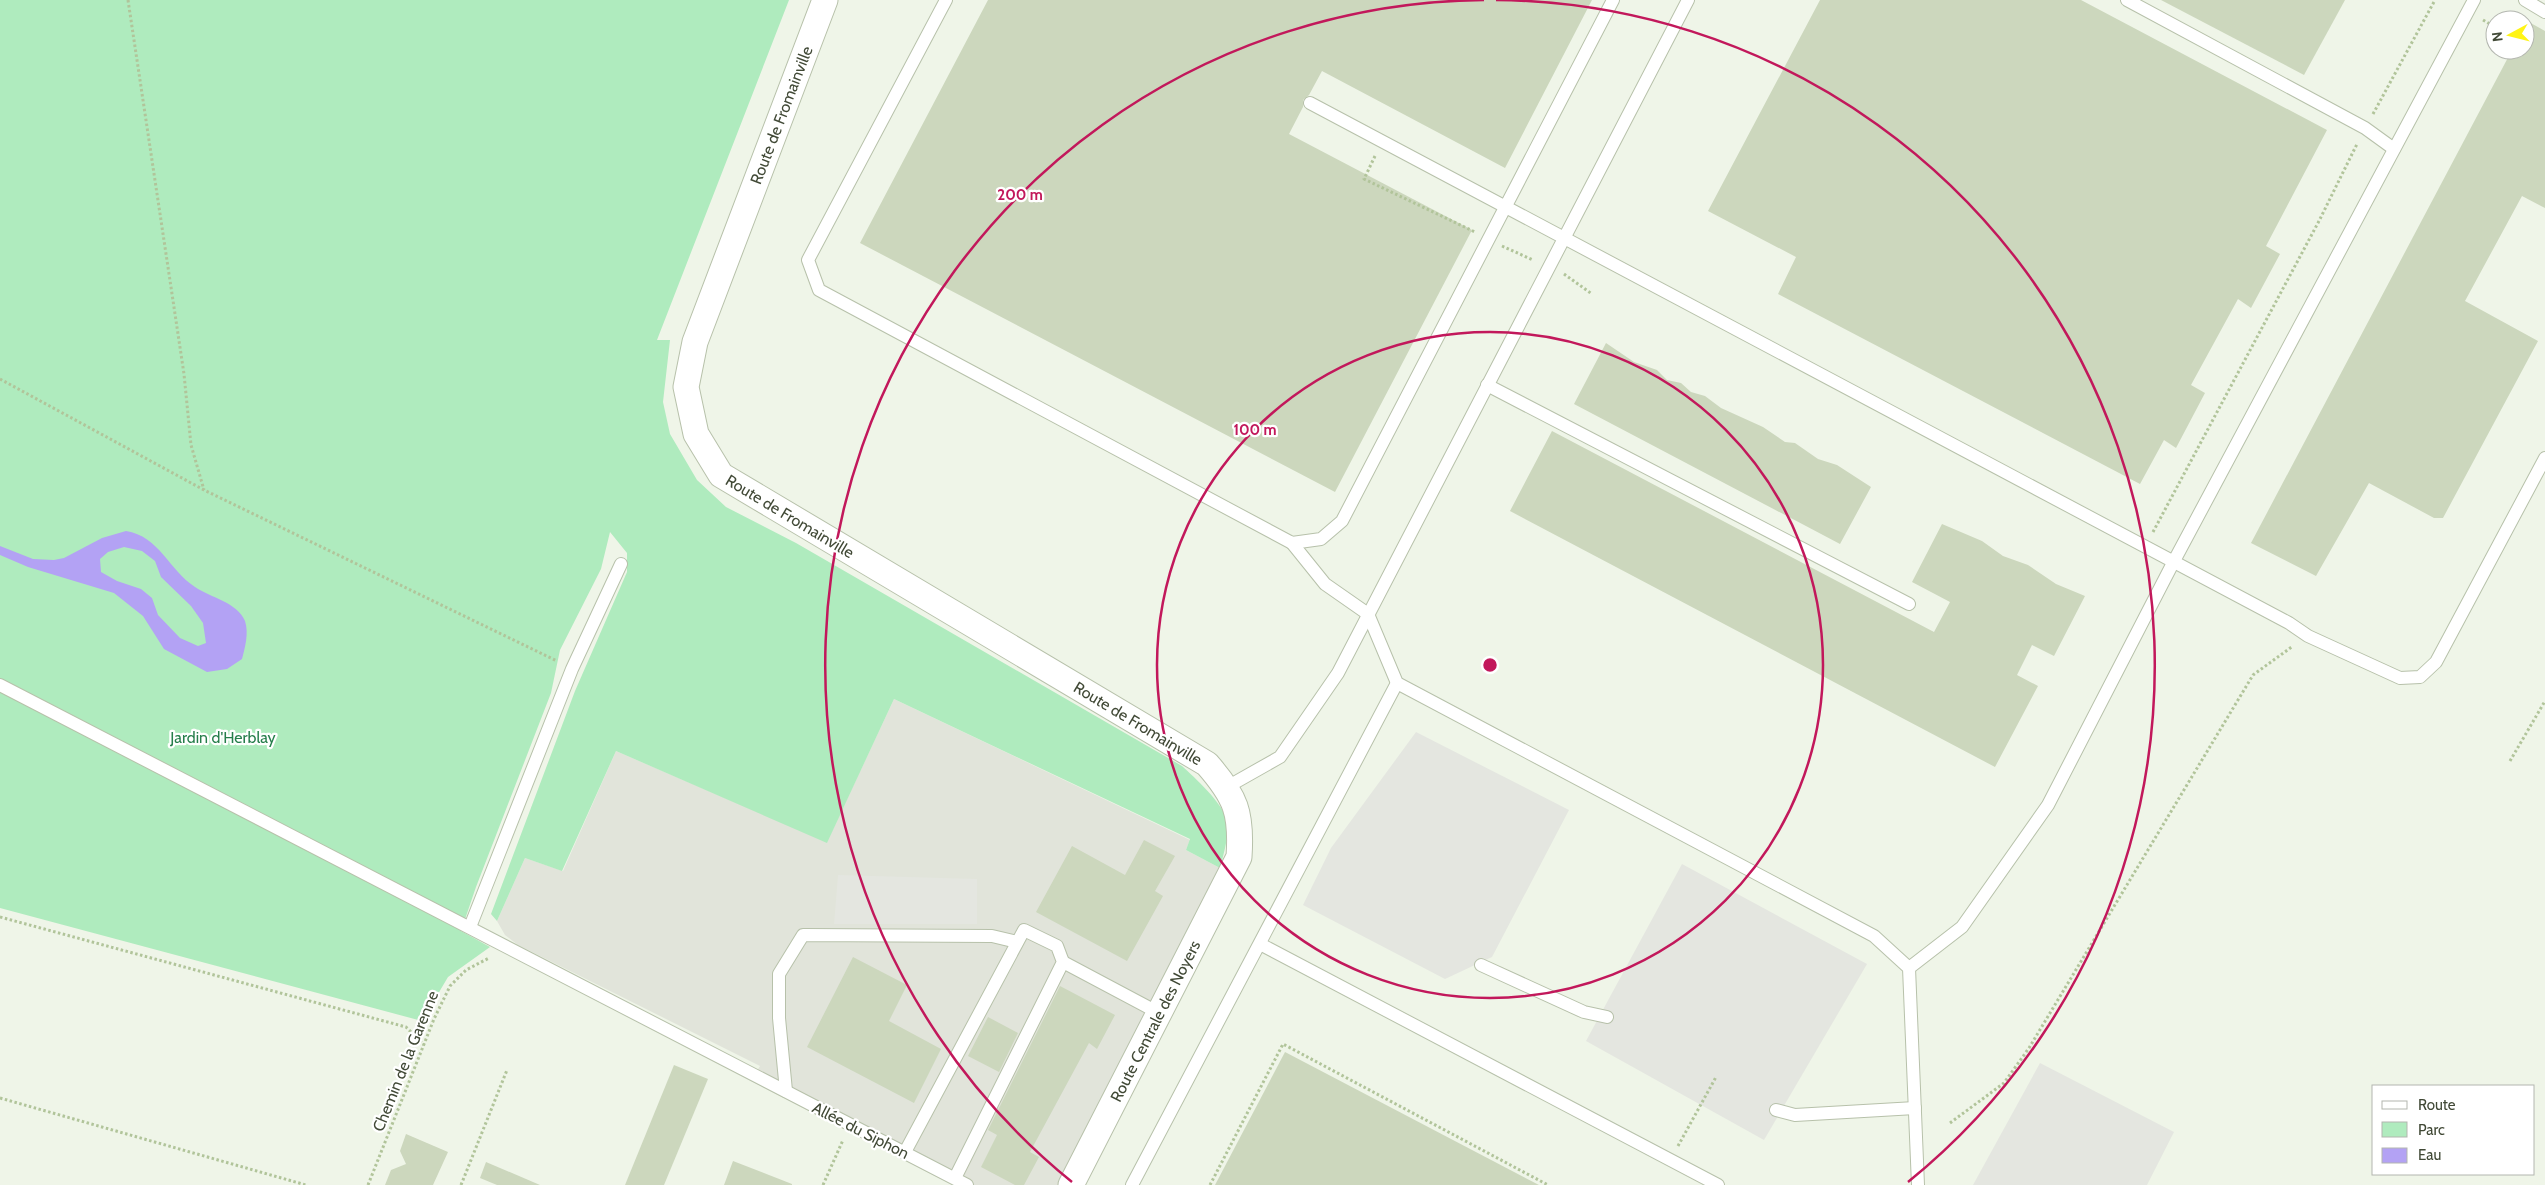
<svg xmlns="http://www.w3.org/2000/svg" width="2545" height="1185" font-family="Cabin,sans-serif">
	<rect width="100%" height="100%" fill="#eff5e8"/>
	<!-- industrial -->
	<path fill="#e1e4da" d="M894,699L1190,840L1186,850L1220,868L1060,1185H952L751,1081L760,1066L518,945L505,935L497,921L525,858L563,871L616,751L827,842Z"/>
	<!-- green -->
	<path fill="#afebbe" d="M0,0H789L657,340H670L663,402L670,434L697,480L726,507L796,543L1182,766C1194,777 1224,804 1227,821C1229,836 1224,853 1220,868L1186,850L1190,839L894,699L827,843L616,751L562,871L525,858L497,921L491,914L575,691L627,572V553L610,532L601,569L560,650L551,693L476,887L461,931L490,947L448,977L422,1021L0,908Z"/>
	<!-- parking -->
	<g fill="#e4e6e0">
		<path d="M1416,732L1569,810L1492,957L1445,979L1303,905L1331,848Z"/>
		<path d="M1682,864L1867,964L1764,1140L1586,1041Z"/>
		<path d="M838,875L977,879V924H834Z"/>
		<path d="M2040,1063L2174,1132L2147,1185H1973Z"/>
	</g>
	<!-- water -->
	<path fill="#b3a2f4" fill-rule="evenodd" d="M126,531C159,536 169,570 195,587C211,598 237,602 245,621C249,633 245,648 242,659L227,669L207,672L164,649L143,616L114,593L28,567L0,555V546L33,559L54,560L64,558L102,538ZM124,547L142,551L155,561L161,577L191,606L203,623L206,643L198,646L180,638L158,615L152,598L141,589L117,581L101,572L100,559L108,552Z"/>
	<!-- building -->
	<g fill="#ccd7bd">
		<path d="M988,0H1592L1505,168L1322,71L1309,95L1303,100V107L1289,134L1472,230L1335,492L860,243Z"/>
		<path d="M1820,0H2081L2327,130L2266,246L2280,254L2251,308L2238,299L2191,385L2205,393L2176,448L2164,440L2140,484L1778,294L1796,257L1708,211Z"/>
		<path d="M2161,0H2345L2304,75Z"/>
		<path d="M2525,20L2545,31V208L2522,196L2465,301L2538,341L2443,518H2434L2369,483L2316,576L2251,543L2512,50H2525Z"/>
		<path d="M1606,343L1634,362L1657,370L1667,380L1681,383L1691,392L1705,396L1721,408L1763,427L1785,442L1795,443L1818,459L1837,465L1871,487L1840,544L1574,404Z"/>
		<path d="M1552,431L1934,632L1950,602L1912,582L1942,524L1982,541L2003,556L2028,565L2056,584L2085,596L2054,656L2032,645L2017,675L2038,686L1995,767L1510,511Z"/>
		<path d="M1144,840L1175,856L1155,891L1163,896L1127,961L1036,912L1072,846L1125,875Z"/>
		<path d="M853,957L907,985L889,1021L941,1049L914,1103L807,1047Z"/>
		<path d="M1060,986L1115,1015L1097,1049L1089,1043L1030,1152L1039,1157L1024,1185H1015L981,1167L997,1135L988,1130Z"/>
		<path d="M988,1017L1018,1033L999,1072L968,1056Z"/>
		<path d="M1285,1052L1539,1185H1215Z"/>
		<path d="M674,1065L708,1079L664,1185H625Z"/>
		<path d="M406,1134L448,1152L433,1185H385L391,1170L406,1164L400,1151Z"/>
		<path d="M733,1161L792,1184V1185H724Z"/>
		<path d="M486,1162L540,1185H497L480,1178Z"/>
	</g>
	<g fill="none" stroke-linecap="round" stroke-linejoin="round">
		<!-- lane casing -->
		<g stroke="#b7c1aa" stroke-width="14">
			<g id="lane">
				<path d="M946,0L808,260L819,290L1292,543L1321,539L1342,521L1613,0"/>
				<path d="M2127,0L2365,128L2394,149"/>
				<path d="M2525,0L2545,12"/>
				<path d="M1310,103L2289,623L2308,636L2400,678L2420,677L2436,662L2545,458"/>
				<path d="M1487,385L1909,604"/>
				<path d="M1292,543L1325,584L1368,614L1397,683L1874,936L1909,968L1918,1185"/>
				<path d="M0,685L967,1185"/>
				<path d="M1227,787L1280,757L1338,673L1688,0"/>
				<path d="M470,927L572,669L621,564"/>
				<path d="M1260,944L1718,1185"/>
				<path d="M1063,962L1159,1013"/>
				<path d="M1481,965L1584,1012L1607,1017"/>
				<path d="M1909,968L1962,927L2048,805L2174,561L2474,0"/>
				<path d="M786,1091L779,1018V974L803,935L992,936L1017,942"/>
				<path d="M1776,1110L1795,1115L1915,1108"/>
				<path d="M905,1152L1024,930L1057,946L1063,962L955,1178"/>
				<path d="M1132,1185L1397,683"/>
			</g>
		</g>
		<!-- street casing -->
		<g stroke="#b7c1aa" stroke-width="27">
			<path id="street" d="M825,0L695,342L686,387L696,434L721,475L1207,764C1236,797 1242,813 1239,857L1071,1185"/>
		</g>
		<!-- path -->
		<g stroke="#b1c49a" stroke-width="3" stroke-dasharray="2.5 2.5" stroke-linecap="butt">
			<path d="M128,0L184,374L191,445L204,490"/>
			<path d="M2483,20L2495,27"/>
			<path d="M2373,114L2435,0"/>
			<path d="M1375,156L1364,179L1475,232"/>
			<path d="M1502,246L1533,260"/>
			<path d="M1564,274L1592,294"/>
			<path d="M0,379L204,490L557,661"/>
			<path d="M2153,532L2319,221L2357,144"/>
			<path d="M2510,761L2545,701"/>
			<path d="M0,917L406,1027L424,1045"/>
			<path d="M0,1098L306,1185"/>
			<path d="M1950,1123L2004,1083L2029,1048L2253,675L2293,646"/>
			<path d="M1678,1146L1716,1077"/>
			<path d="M368,1185L434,1019L450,986L466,970L489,958"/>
			<path d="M461,1185L507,1070"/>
			<path d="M823,1185L843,1140"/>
			<path d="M1210,1185L1283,1044L1548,1185"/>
		</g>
		<!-- lane -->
		<use href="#lane" stroke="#fff" stroke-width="12"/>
		<!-- street -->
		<use href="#street" stroke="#fff" stroke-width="25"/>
	</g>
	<!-- distance rings -->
	<g fill="none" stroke="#c2185b" stroke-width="2.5">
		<circle cx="1490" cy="665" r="333"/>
		<path d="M1072 1182A665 665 0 0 1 1484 0M1496 0A665 665 0 0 1 1908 1182"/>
	</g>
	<g text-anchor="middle" stroke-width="4.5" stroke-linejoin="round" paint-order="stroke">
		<!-- street labels -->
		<g font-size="16" fill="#414936" stroke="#fff">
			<text transform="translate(781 115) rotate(-69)" y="6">Route de Fromainville</text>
			<text transform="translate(790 516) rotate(31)" y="6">Route de Fromainville</text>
			<text transform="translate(1138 723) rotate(31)" y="6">Route de Fromainville</text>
			<text transform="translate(1155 1021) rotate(-63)" y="6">Route Centrale des Noyers</text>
			<text transform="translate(405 1061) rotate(-68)" y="6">Chemin de la Garenne</text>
			<text transform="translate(861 1130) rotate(27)" y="6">Allée du Siphon</text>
		</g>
		<!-- park labels -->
		<g font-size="16" fill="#267e4b" stroke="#fff">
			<text x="223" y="743">Jardin d'Herblay</text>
		</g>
	</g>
	<circle cx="1490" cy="665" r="8" fill="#c2185b" stroke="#fff" stroke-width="2.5"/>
	<g font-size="15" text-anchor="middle" font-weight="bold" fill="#c2185b" stroke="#fff" stroke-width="4.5" stroke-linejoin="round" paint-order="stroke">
		<text x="1020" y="200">200 m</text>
		<text x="1255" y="435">100 m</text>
	</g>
	<!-- legend -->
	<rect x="2372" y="1085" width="162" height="90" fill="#ffffff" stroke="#b3b6af"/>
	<rect x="2382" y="1101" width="25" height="8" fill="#ffffff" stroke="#b3b6af"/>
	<text x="2418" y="1110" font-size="15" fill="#414936">Route</text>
	<rect x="2382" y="1122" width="25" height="15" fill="#afebbe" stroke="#b3b6af"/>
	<text x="2418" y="1135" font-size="15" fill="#414936">Parc</text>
	<rect x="2382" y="1148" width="25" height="15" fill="#b3a2f4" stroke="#b3b6af"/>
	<text x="2418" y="1160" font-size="15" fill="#414936">Eau</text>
	<!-- north arrow -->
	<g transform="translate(2510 35) rotate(263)"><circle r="24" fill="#ffffff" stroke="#b3b6af"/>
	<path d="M0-4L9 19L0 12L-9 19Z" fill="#fff415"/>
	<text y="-8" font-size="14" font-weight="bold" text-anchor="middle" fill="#414936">N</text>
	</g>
</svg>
